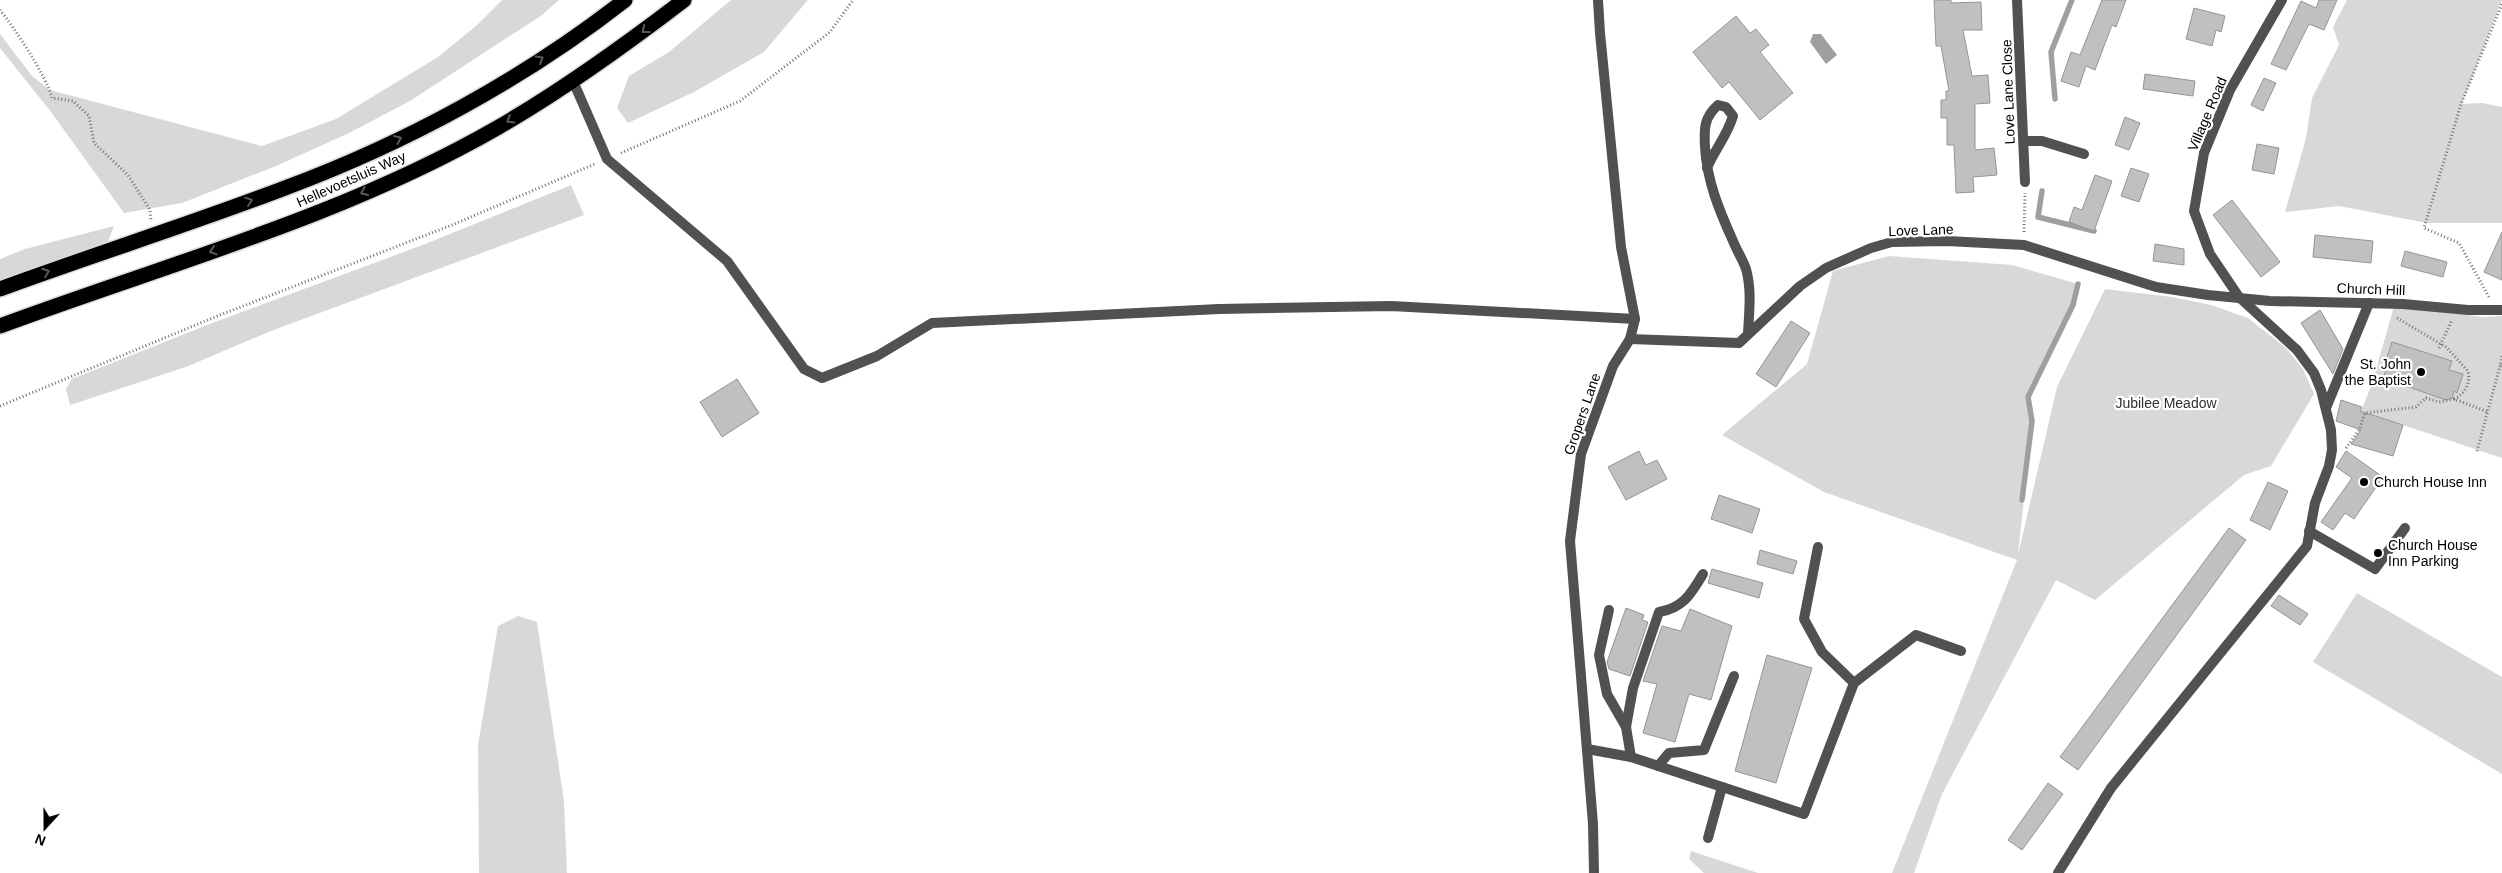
<svg xmlns="http://www.w3.org/2000/svg" width="2502" height="873" font-family="Helvetica,sans-serif">
	<rect width="100%" height="100%" fill="#fff"/>
	<!-- green -->
	<g fill="#d8d8d8">
		<path d="M502,0H559L542,15L410,101L349,133L276,166L182,203L124,213L51,112L0,48V34L32,76L50,90L262,146L336,119L438,57L476,26Z"/>
		<path d="M731,0H808L764,52L694,92L628,123L617,108L629,76L669,52Z"/>
		<path d="M2347,0H2502L2462,104L2482,103L2502,107V223H2427L2339,206L2285,212L2306,138L2312,98L2339,45L2333,27Z"/>
		<path d="M571,185L584,215L271,331L186,367L70,405L66,389L72,379L207,325L420,246Z"/>
		<path d="M114,226L108,242L63,262L0,284V259L25,249Z"/>
		<path d="M1889,256L2012,265L2078,284L2073,305L2028,397L2032,421L2018,555L2057,387L2105,289L2172,297L2211,305L2248,318L2286,348L2303,369L2314,394L2271,466L2244,475L2095,600L2056,580L1942,794L1914,873H1892L2017,560L1824,492L1722,435L1807,364L1833,271Z"/>
		<path d="M2394,306L2483,317L2502,316V458L2370,414L2359,416L2372,384Z"/>
		<path d="M2357,593L2502,677V774L2313,662Z"/>
		<path d="M518,616L537,622L564,801L567,873H479L478,745L498,626Z"/>
		<path d="M1691,851L1758,873H1704L1689,859Z"/>
	</g>
	<!-- water -->
	<path fill="#9f9f9f" d="M1813,34H1821L1837,55L1826,64L1810,42Z"/>
	<g fill="none" stroke-linecap="round" stroke-linejoin="round">
		<!-- stream -->
		<g stroke="#9f9f9f" stroke-width="5.5">
			<path d="M2055,99L2051,52L2072,0"/>
			<path d="M2042,191L2038,217L2094,231"/>
			<path d="M2022,500L2032,421L2028,397L2073,305L2078,284"/>
		</g>
	</g>
	<!-- building -->
	<g fill="#c0c0c0" stroke="#959595">
		<path d="M1934,0H1951V3L1981,2L1982,30H1963L1972,76L1988,75L1990,103L1975,104V150L1994,148L1997,175L1973,177L1974,192L1956,193L1954,145H1947V118H1941V100H1946V91H1949L1941,46H1936Z"/>
		<path d="M2102,0H2126L2116,27L2112,25L2095,70L2086,66L2079,87L2061,81L2071,52L2080,55Z"/>
		<path d="M2319,0H2337L2324,30L2309,24L2286,70L2271,64L2301,1L2316,8Z"/>
		<path d="M2194,8L2225,16L2221,32L2216,30L2212,46L2186,39Z"/>
		<path d="M1736,16L1750,33L1756,29L1769,45L1760,52L1793,93L1760,120L1729,82L1722,88L1693,52Z"/>
		<path d="M2145,74L2195,81L2193,96L2143,89Z"/>
		<path d="M2264,78L2276,83L2263,111L2251,105Z"/>
		<path d="M2125,117L2140,123L2129,150L2115,145Z"/>
		<path d="M2257,144L2279,148L2274,174L2252,170Z"/>
		<path d="M2131,168L2149,174L2139,202L2121,196Z"/>
		<path d="M2095,175L2112,181L2094,231L2069,222L2074,207L2082,210Z"/>
		<path d="M2232,200L2280,262L2261,277L2213,215Z"/>
		<path d="M2502,232V280L2484,272Z"/>
		<path d="M2315,235L2373,241L2371,263L2313,257Z"/>
		<path d="M2155,244L2184,249V265L2153,261Z"/>
		<path d="M2405,251L2447,262L2443,277L2401,266Z"/>
		<path d="M2320,310L2343,349L2333,374L2301,323Z"/>
		<path d="M1791,321L1810,333L1776,387L1756,374Z"/>
		<path d="M2392,342L2452,361L2449,370L2463,374L2457,393L2454,391L2452,398L2446,400L2383,378L2387,367H2384Z"/>
		<path d="M737,379L759,413L722,437L700,402Z"/>
		<path d="M2341,400L2362,407L2360,411L2403,425L2393,456L2351,444L2361,430L2336,421Z"/>
		<path d="M1639,451L1646,465L1657,460L1667,479L1626,500L1608,467Z"/>
		<path d="M2346,451L2383,477L2354,519L2345,513L2333,530L2321,522L2352,478L2336,467Z"/>
		<path d="M2268,482L2288,491L2270,530L2250,520Z"/>
		<path d="M1719,495L1760,509L1752,533L1711,519Z"/>
		<path d="M2229,528L2246,540L2078,770L2060,757Z"/>
		<path d="M1760,550L1797,561L1793,574L1757,564Z"/>
		<path d="M1712,569L1763,583L1759,598L1708,583Z"/>
		<path d="M2279,595L2308,614L2300,625L2271,606Z"/>
		<path d="M1626,608L1644,615L1642,620L1648,622L1630,676L1609,669L1607,662Z"/>
		<path d="M1690,609L1732,626L1711,700L1689,694L1675,742L1643,733L1657,684L1643,681L1662,626L1681,631Z"/>
		<path d="M1767,655L1812,668L1776,783L1735,771Z"/>
		<path d="M2048,783L2063,794L2022,850L2008,840Z"/>
	</g>
	<g fill="none" stroke-linecap="round" stroke-linejoin="round">
		<!-- highway casing -->
		<g stroke="#dbdbdb" stroke-width="18">
			<g id="highway">
				<path d="M0,289C95,254 191,224 285,188C406,143 524,79 625,0"/>
				<path d="M0,326C167,264 342,217 497,128C563,90 624,46 684,0"/>
			</g>
		</g>
		<!-- path -->
		<g stroke="#737373" stroke-width="3" stroke-dasharray="1 2.5" stroke-linecap="butt">
			<path d="M0,10C14,27 47,77 52,98L73,101L89,116L94,143L128,175L150,210L151,221"/>
			<path d="M621,153L740,101L830,32L853,0"/>
			<path d="M2024,232L2025,193"/>
			<path d="M2489,297L2459,243L2424,228L2461,104L2502,4"/>
			<path d="M2397,318L2446,347L2468,371C2471,383 2465,394 2454,399"/>
			<path d="M2439,348L2452,320"/>
			<path d="M2502,356L2500,366H2502"/>
			<path d="M0,406L220,315L452,225L595,164"/>
			<path d="M2346,448L2359,430L2365,413L2416,407L2426,398L2439,402L2454,399L2488,412"/>
			<path d="M2477,451L2500,366"/>
		</g>
		<!-- lane -->
		<g stroke="#515151" stroke-width="10">
			<path d="M1707,168C1715,149 1727,136 1733,116L1726,107L1718,105C1704,117 1704,129 1705,147C1707,181 1719,210 1733,241C1737,251 1743,260 1746,269C1752,290 1749,313 1748,334"/>
			<path d="M2309,531L2375,569L2405,528"/>
			<path d="M1818,547L1804,619L1822,652L1854,683"/>
			<path d="M1609,610L1599,655L1607,694L1626,727L1631,757"/>
			<path d="M1626,727L1633,688L1659,612C1683,608 1691,594 1703,574"/>
			<path d="M1587,749L1631,757L1804,814L1854,683L1916,635L1961,651"/>
			<path d="M1658,766L1669,753L1704,750L1734,676"/>
			<path d="M1708,838L1722,787"/>
		</g>
		<!-- street -->
		<g stroke="#515151" stroke-width="10">
			<path d="M2017,0L2025,182"/>
			<path d="M573,81L607,159L727,261L804,369L822,378L877,356L932,323L1219,309L1391,306L1635,319"/>
			<path d="M2024,141H2042L2084,154"/>
			<path d="M1630,339L1739,343L1800,286L1826,268L1871,248L1892,242L1947,241L2024,245L2156,287L2208,295L2270,301L2403,304L2468,310H2502"/>
			<path d="M2326,408L2369,303"/>
			<path d="M1594,873L1593,824L1570,541L1581,454L1613,366L1630,339L1635,319L1621,247L1600,33L1598,0"/>
			<path d="M2058,873L2111,788L2307,546L2315,503L2329,466L2332,450L2331,430L2321,390L2314,373L2297,350L2239,297L2210,254L2194,211L2204,153L2230,90L2282,0"/>
		</g>
		<!-- highway -->
		<use href="#highway" stroke="#000" stroke-width="15"/>
	</g>
	<!-- one-way arrows -->
	<defs><path id="oneway-chevron" d="M-2-3.5L2.5 0L-2 3.5" fill="none" stroke-width="1.6" stroke-linecap="round" stroke-linejoin="round" transform="scale(1.25)"/></defs>
	<g stroke="#595959">
		<use href="#oneway-chevron" transform="translate(645 30) rotate(142)"/>
		<use href="#oneway-chevron" transform="translate(540 59) rotate(-31)"/>
		<use href="#oneway-chevron" transform="translate(510 120) rotate(148)"/>
		<use href="#oneway-chevron" transform="translate(398 139) rotate(-24)"/>
		<use href="#oneway-chevron" transform="translate(364 192) rotate(157)"/>
		<use href="#oneway-chevron" transform="translate(249 201) rotate(-19)"/>
		<use href="#oneway-chevron" transform="translate(213 251) rotate(161)"/>
		<use href="#oneway-chevron" transform="translate(46 272) rotate(-20)"/>
	</g>
	<!-- markers -->
	<g fill="#000" stroke="#fff" stroke-width="2">
		<circle cx="2421" cy="372" r="5"/>
		<circle cx="2364" cy="482" r="5"/>
		<circle cx="2378" cy="553" r="5"/>
	</g>
	<g text-anchor="middle" stroke-width="4.5" stroke-linejoin="round" paint-order="stroke">
		<!-- street labels -->
		<g font-size="14" fill="#000" stroke="#fff">
			<text transform="translate(2008 92) rotate(-92)" y="5">Love Lane Close</text>
			<text transform="translate(2207 114) rotate(-67)" y="5">Village Road</text>
			<text transform="translate(351 179) rotate(-24)" y="5">Hellevoetsluis Way</text>
			<text transform="translate(1921 230) rotate(-2)" y="5">Love Lane</text>
			<text transform="translate(2371 289) rotate(2)" y="5">Church Hill</text>
			<text transform="translate(1582 414) rotate(-71)" y="5">Gropers Lane</text>
		</g>
		<!-- poi labels -->
		<g font-size="14" fill="#000" stroke="#fff" text-anchor="start">
			<text x="2411" y="369" text-anchor="end">St. John<tspan x="2411" dy="16">the Baptist</tspan></text>
			<text x="2374" y="487">Church House Inn</text>
			<text x="2388" y="550">Church House<tspan x="2388" dy="16">Inn Parking</tspan></text>
		</g>
		<!-- park labels -->
		<g font-size="14" fill="#2f2f2f" stroke="#fff">
			<text x="2166" y="408">Jubilee Meadow</text>
		</g>
	</g>
	<!-- north arrow -->
	<g transform="translate(45 828) rotate(201)" stroke="#ffffff" stroke-width="4" paint-order="stroke">
	<path d="M0-4L9 19L0 12L-9 19Z" fill="#000000"/>
	<text y="-8" font-size="14" font-weight="bold" text-anchor="middle" fill="#000000">N</text>
	</g>
</svg>
